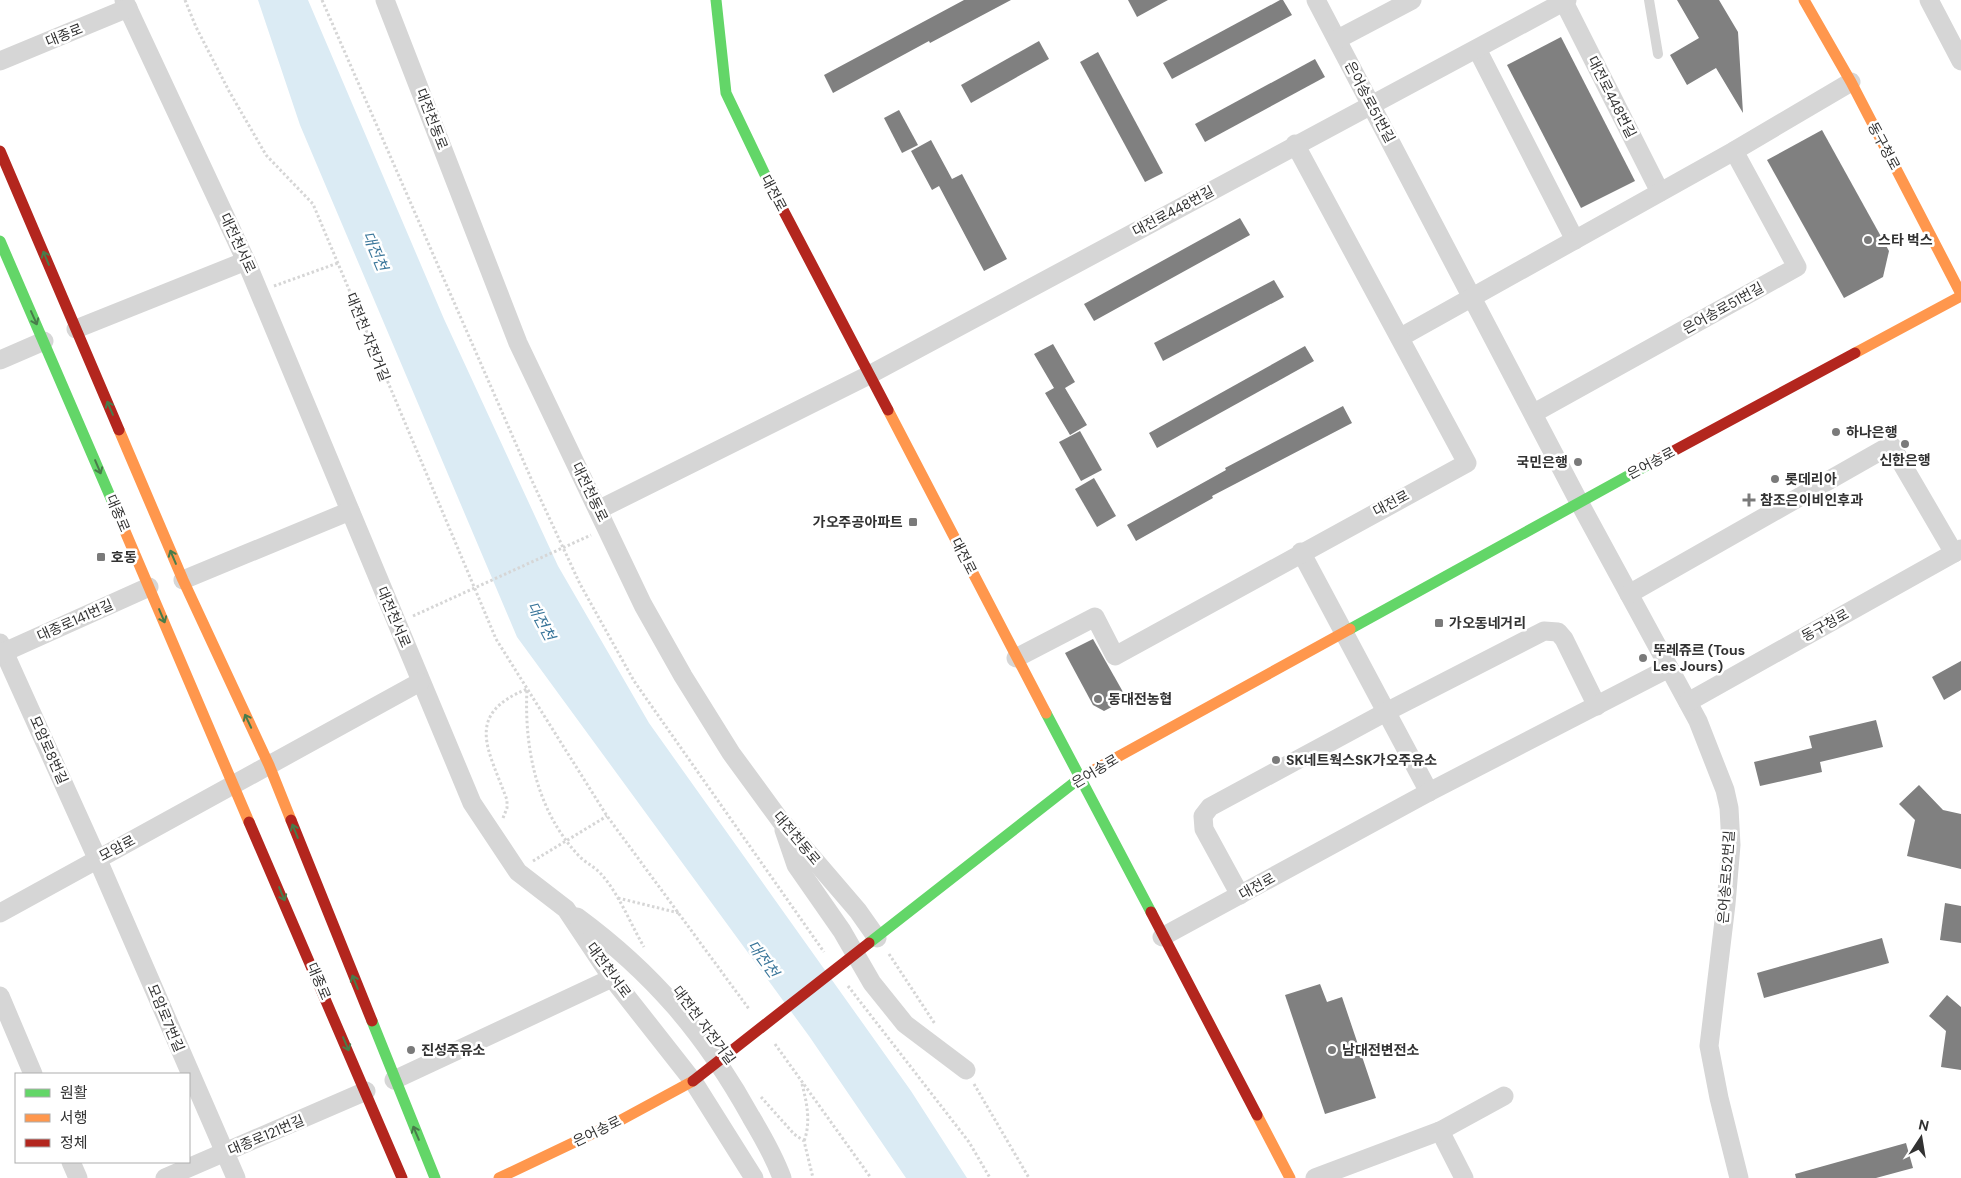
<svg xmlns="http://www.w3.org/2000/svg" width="1961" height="1178" font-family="'DM Sans','Noto Sans KR',sans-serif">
	<rect width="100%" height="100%" fill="#fff"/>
	<!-- water -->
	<path fill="#dbebf4" d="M258,0H308L444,319L558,566L649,723L911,1091L967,1178H906L809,1036L517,637L300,125Z"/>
	<!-- building -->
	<g fill="#808080">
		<path d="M964,0H1011L930,43L929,41L833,93L824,75Z"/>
		<path d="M1128,0H1168L1137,17Z"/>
		<path d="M1280,0H1283L1292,15L1172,79L1163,63Z"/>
		<path d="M1677,0H1719L1738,32L1743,113L1716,68L1687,85L1670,55L1699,38Z"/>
		<path d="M1561,37L1635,181L1581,208L1507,65Z"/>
		<path d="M1039,41L1049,59L971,103L961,85Z"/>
		<path d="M1098,52L1163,173L1145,182L1080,62Z"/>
		<path d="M1315,59L1325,77L1205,142L1195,124Z"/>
		<path d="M899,110L918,145L902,153L884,118Z"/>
		<path d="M1822,130L1889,251L1883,277L1844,298L1767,160Z"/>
		<path d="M931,140L952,179L962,174L1007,259L984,271L939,186L932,190L911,151Z"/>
		<path d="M1240,218L1250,235L1094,321L1084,304Z"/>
		<path d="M1274,280L1284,297L1163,361L1154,343Z"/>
		<path d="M1053,344L1075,382L1065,388L1087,425L1070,435L1045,393L1054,388L1034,354Z"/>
		<path d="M1305,346L1314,361L1157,448L1149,433Z"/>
		<path d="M1343,406L1352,423L1212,496L1213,498L1136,541L1127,525L1226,470L1225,468Z"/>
		<path d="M1080,431L1102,470L1081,481L1059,442Z"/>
		<path d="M1094,478L1116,516L1097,527L1075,489Z"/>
		<path d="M1093,639L1127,699L1104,711L1093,705L1065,653Z"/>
		<path d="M1961,661V690L1944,700L1932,677Z"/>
		<path d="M1876,720L1883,747L1820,762L1822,772L1760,786L1754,762L1812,748L1809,736Z"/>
		<path d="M1919,785L1943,810L1961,814V869L1907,856L1915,820L1899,804Z"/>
		<path d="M1945,903L1961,906V943L1940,940Z"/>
		<path d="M1882,938L1889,963L1764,998L1757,973Z"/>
		<path d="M1320,984L1327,1002L1342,997L1376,1098L1325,1114L1285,995Z"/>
		<path d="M1947,995L1961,1007V1070L1941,1067L1946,1031L1929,1016Z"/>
		<path d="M1906,1143L1913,1168L1876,1178H1796L1795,1174Z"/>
	</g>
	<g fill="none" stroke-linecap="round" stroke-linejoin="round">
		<!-- path -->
		<g stroke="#d6d6d6" stroke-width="3" stroke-dasharray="2.5 2.5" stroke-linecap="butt">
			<path d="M185,0L196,27L229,91L266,155L313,204L496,639L607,816L749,1009"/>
			<path d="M322,0L533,483L580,584L634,681L824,952"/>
			<path d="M274,286L338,263"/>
			<path d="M413,616L591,535"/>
			<path d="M503,818L507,808V800C489,750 463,715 527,689C524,749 537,813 581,858C588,864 596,868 602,875C620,896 630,923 644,947"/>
			<path d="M533,861L607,816"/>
			<path d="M618,898L679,913"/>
			<path d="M889,954L935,1024"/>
			<path d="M848,986L969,1142L990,1178"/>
			<path d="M775,1044L871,1178"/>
			<path d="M802,1084C807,1103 811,1123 804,1141"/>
			<path d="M974,1084L1029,1178"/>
			<path d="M761,1097L794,1134L804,1141L813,1178"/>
		</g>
		<!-- lane -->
		<path stroke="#d6d6d6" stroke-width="10" d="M1649,0L1658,54"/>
		<!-- street -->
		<g stroke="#d6d6d6" stroke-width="19">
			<path d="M124,0L246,261L472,803L518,872L566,909L612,978L693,1081L754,1178"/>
			<path d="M385,0L518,343L643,605L683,676L731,753L780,820L858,911L877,938"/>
			<path d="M1316,0L1579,502L1698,721L1725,790L1729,808L1731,845L1726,904L1709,1046L1719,1098L1739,1178"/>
			<path d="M1929,0L1961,61"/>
			<path d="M1564,2L1660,192"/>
			<path d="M1338,39L1412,0"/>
			<path d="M1477,49L1575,240"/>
			<path d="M0,61L128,8"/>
			<path d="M76,329L246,261"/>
			<path d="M1401,337L1734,151L1851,82"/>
			<path d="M0,360L44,341"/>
			<path d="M1534,413L1797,267L1734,151"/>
			<path d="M598,510L869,375L1567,0"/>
			<path d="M1301,552L1429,792"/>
			<path d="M183,580L350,511"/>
			<path d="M1629,594L1891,445L1954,553"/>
			<path d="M0,643L97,858L236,1178"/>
			<path d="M0,654L149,587"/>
			<path d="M1016,658L1095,617L1115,656L1467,463L1295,144"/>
			<path d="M1688,702L1961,549"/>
			<path d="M784,830L796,865L842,931L872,983L905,1024L966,1070"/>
			<path d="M1240,895L1204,829L1203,816L1210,807L1386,712L1544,631L1558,632L1564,639L1597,706"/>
			<path d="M0,913L420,682"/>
			<path d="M577,917C653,973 705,1034 751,1117C763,1137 774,1156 782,1178"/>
			<path d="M1162,937L1429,792L1669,668"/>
			<path d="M0,996L33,1074"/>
			<path d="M394,1080L612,978"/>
			<path d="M1440,1131L1464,1178"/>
			<path d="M71,1162L78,1178"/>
			<path d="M165,1178L366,1091"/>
			<path d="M1315,1178L1440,1131L1504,1096"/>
		</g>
		<!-- fast -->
		<g stroke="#63d668" stroke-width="11">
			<path d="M716,0L726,93L769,183"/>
			<path d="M0,241L116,510"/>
			<path d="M1350,629L1653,462"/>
			<path d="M1046,713L1151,912"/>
			<path d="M869,943L1080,778L1092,771"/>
			<path d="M372,1021L435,1178"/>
		</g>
		<!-- slow -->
		<g stroke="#ff974d" stroke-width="11">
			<path d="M1804,0L1851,82L1961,294"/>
			<path d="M1855,353L1961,296"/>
			<path d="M888,410L1046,713"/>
			<path d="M119,430L183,580L269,765L291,820"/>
			<path d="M116,510L249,822"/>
			<path d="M1092,771L1350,629"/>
			<path d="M1257,1115L1290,1178"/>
			<path d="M499,1178L621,1120L693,1081"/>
		</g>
		<!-- jam -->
		<g stroke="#b3261e" stroke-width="11">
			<path d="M0,151L119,430"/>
			<path d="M769,183L888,410"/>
			<path d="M1653,462L1855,353"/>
			<path d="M291,820L372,1021"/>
			<path d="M249,822L402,1178"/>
			<path d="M1151,912L1257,1115"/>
		</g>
		<!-- jam-bridge -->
		<path stroke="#b3261e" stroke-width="11" d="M693,1081L869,943"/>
	</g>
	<!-- one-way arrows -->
	<defs><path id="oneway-shaft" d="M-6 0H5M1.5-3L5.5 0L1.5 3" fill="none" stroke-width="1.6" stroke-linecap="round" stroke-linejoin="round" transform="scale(1.25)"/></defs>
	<g stroke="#487c4a">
		<use href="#oneway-shaft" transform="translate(46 258) rotate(-113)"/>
		<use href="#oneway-shaft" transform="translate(34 318) rotate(66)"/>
		<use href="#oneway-shaft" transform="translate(110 408) rotate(-113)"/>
		<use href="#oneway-shaft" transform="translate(98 467) rotate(67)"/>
		<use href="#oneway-shaft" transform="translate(173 557) rotate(-113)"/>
		<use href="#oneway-shaft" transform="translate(162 616) rotate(67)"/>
		<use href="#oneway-shaft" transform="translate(248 721) rotate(-115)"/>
		<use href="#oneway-shaft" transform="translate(295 831) rotate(-112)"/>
		<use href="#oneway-shaft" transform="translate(282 894) rotate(67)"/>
		<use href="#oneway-shaft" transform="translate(355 982) rotate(-112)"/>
		<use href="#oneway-shaft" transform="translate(346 1044) rotate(67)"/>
		<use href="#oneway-shaft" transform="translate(416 1133) rotate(-113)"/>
	</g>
	<!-- markers -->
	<g fill="#7a7a7a" stroke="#fff" stroke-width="2">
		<circle cx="1868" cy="240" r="5"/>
		<circle cx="1836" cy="432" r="5"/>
		<circle cx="1905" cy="444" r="5"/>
		<circle cx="1578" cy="462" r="5"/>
		<circle cx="1775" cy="479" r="5"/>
		<path d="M1746.5 492.5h5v5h5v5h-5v5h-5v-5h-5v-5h5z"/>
		<rect x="908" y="517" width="10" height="10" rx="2.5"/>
		<rect x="96" y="552" width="10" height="10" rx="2.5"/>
		<rect x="1434" y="618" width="10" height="10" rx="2.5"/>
		<circle cx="1643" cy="658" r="5"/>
		<circle cx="1098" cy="699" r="5"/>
		<circle cx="1276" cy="760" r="5"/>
		<circle cx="411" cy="1050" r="5"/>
		<circle cx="1332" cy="1050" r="5"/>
	</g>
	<g text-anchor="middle" stroke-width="5" stroke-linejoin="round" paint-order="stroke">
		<!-- street labels -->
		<g font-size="14" fill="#323232" stroke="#fff">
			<text transform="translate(64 35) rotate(-22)" y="5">대종로</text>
			<text transform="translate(1612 97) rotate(63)" y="5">대전로448번길</text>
			<text transform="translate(1370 102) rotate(62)" y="5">은어송로51번길</text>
			<text transform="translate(432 119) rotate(69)" y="5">대전천동로</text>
			<text transform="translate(1884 146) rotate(62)" y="5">동구청로</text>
			<text transform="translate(774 193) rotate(62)" y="5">대전로</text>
			<text transform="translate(1173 211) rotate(-28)" y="5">대전로448번길</text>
			<text transform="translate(238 243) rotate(65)" y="5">대전천서로</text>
			<text transform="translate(1723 308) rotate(-29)" y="5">은어송로51번길</text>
			<text transform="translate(368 337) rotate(68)" y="5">대전천 자전거길</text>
			<text transform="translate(1651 463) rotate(-28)" y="5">은어송로</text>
			<text transform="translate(590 492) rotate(64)" y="5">대전천동로</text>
			<text transform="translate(1391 503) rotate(-28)" y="5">대전로</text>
			<text transform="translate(118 513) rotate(67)" y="5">대종로</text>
			<text transform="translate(964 556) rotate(63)" y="5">대전로</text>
			<text transform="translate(394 617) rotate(67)" y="5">대전천서로</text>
			<text transform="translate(75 620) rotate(-24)" y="5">대종로141번길</text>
			<text transform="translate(1825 625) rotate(-29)" y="5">동구청로</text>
			<text transform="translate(49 750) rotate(66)" y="5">모암로8번길</text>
			<text transform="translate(1095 771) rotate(-31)" y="5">은어송로</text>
			<text transform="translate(797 838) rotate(50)" y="5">대전천동로</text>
			<text transform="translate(117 848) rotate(-28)" y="5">모암로</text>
			<text transform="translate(1726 877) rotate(-86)" y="5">은어송로52번길</text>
			<text transform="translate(1257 886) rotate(-29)" y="5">대전로</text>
			<text transform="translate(609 970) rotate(54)" y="5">대전천서로</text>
			<text transform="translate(319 981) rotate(67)" y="5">대종로</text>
			<text transform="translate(166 1018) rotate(67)" y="5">모암로7번길</text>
			<text transform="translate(704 1025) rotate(53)" y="5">대전천 자전거길</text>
			<text transform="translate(597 1131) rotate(-26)" y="5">은어송로</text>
			<text transform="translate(266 1135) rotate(-23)" y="5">대종로121번길</text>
		</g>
		<!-- poi labels -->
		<g font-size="14" font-weight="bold" fill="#323232" stroke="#fff" text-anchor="start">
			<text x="1878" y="245">스타 벅스</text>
			<text x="1846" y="437">하나은행</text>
			<text x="1905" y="465" text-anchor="middle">신한은행</text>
			<text x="1568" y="467" text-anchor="end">국민은행</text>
			<text x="1785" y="484">롯데리아</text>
			<text x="1760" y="505">참조은이비인후과</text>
			<text x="903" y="527" text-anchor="end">가오주공아파트</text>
			<text x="111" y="562">호동</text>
			<text x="1449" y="628">가오동네거리</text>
			<text x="1653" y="655">뚜레쥬르 (Tous<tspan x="1653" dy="16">Les Jours)</tspan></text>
			<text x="1108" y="704">동대전농협</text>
			<text x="1286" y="765">SK네트웍스SK가오주유소</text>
			<text x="421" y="1055">진성주유소</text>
			<text x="1342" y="1055">남대전변전소</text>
		</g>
		<!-- water labels -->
		<g font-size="15" font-style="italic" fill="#3a769a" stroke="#fff">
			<text transform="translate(375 251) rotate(67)" y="5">대전천</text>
			<text transform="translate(541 621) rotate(62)" y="5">대전천</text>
			<text transform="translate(763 959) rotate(54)" y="5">대전천</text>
		</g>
	</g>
	<!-- legend -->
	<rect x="15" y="1073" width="175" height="90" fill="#ffffff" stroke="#adadad"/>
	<rect x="25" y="1089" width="25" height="8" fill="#63d668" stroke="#adadad"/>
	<text x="60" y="1098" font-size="15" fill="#323232">원활</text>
	<rect x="25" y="1114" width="25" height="8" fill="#ff974d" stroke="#adadad"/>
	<text x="60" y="1123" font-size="15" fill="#323232">서행</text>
	<rect x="25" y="1139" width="25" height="8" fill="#b3261e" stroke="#adadad"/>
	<text x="60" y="1148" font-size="15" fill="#323232">정체</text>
	<!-- north arrow -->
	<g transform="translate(1921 1138) rotate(12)" stroke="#ffffff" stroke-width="4" paint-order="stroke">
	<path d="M0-4L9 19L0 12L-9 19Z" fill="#323232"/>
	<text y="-8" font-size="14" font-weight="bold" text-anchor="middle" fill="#323232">N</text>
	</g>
</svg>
